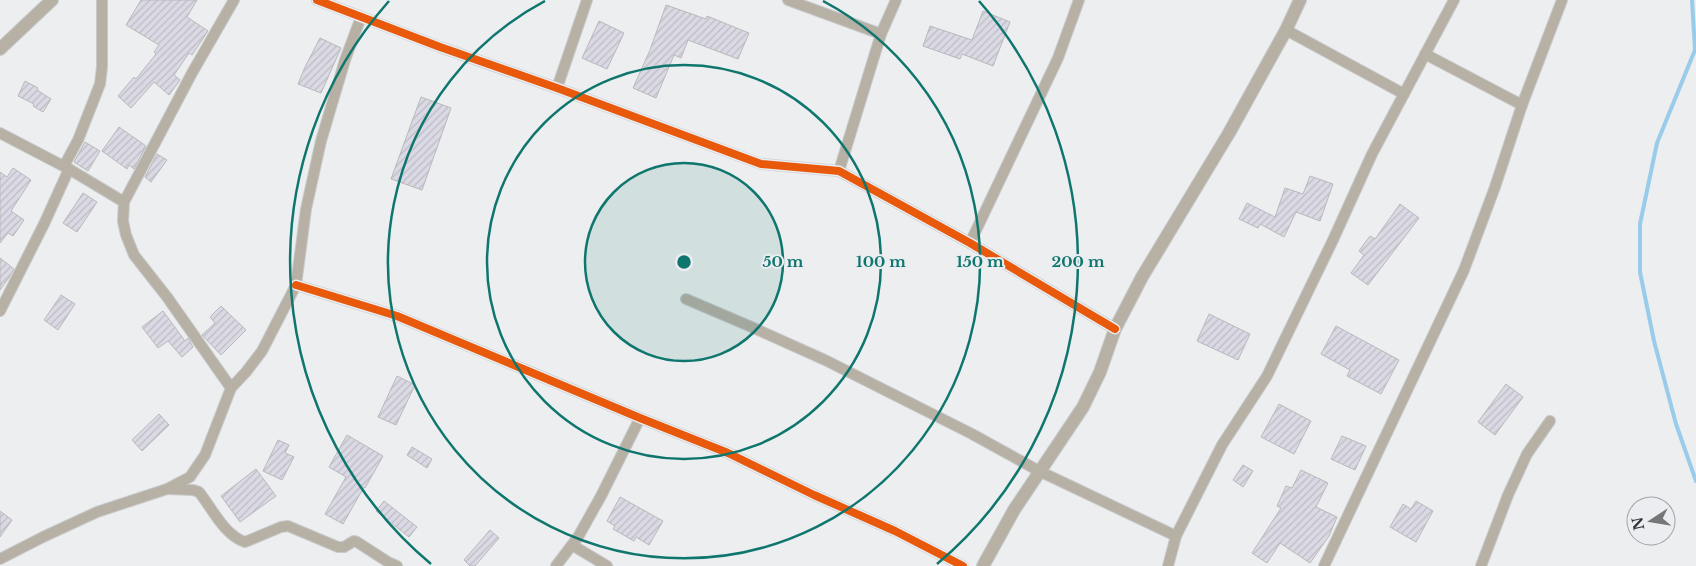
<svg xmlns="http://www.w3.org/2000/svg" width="1696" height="566" font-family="'Libre Baskerville',serif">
	<defs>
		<pattern id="building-hatch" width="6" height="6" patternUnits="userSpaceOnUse" patternTransform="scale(1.25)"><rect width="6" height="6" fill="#dbd9e4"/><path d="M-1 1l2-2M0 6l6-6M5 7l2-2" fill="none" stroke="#bdbbc4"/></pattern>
	</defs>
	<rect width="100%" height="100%" fill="#eceef0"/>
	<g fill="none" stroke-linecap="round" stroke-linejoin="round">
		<!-- stream -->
		<path stroke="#99cbea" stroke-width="4" d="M1692,0L1695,50L1657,143L1640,224V272L1654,341L1676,424L1696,481"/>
	</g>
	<!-- building -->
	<g fill="url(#building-hatch)" stroke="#b8b9ba">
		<path d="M141,0H197L187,17L208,31L192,55L189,53L174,75L180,80L169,95L154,82L131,108L118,96L134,77L136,79L156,54L154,52L159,45L126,25Z"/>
		<path d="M666,5L706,19L707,16L749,33L738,59L688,40L681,58L674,55L656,98L633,88L650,50Z"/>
		<path d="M983,11L1010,22L993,66L962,54L960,59L923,46L930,26L972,40Z"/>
		<path d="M599,21L624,33L607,69L582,58Z"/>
		<path d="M320,38L341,48L321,93L298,84L305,67Z"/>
		<path d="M25,81L38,88L37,90L51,99L43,112L33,106L34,104L18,96Z"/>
		<path d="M421,97L451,108L422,190L391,179Z"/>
		<path d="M119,127L146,146L134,169L129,165L127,169L102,151Z"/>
		<path d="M85,142L100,151L88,171L74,162Z"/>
		<path d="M157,154L167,160L151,182L145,177Z"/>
		<path d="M13,168L31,180L11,211L24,220L13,236L8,233L0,243V172L7,177Z"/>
		<path d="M1310,176L1333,184L1320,221L1296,212L1284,237L1260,224L1258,228L1239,219L1247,203L1275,217L1285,188L1303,194Z"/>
		<path d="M83,193L97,202L77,232L63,223Z"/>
		<path d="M1400,204L1419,218L1368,285L1351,273L1364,255L1359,251L1370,236L1375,239Z"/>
		<path d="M0,258L14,269L8,279L0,290Z"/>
		<path d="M61,295L75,304L58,330L44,320Z"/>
		<path d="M221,306L246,330L221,355L202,335L215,323L210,317Z"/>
		<path d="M163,311L185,341L188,338L193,347L182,357L168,341L158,348L142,327Z"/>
		<path d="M1209,314L1250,334L1238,360L1197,341Z"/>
		<path d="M1336,326L1399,360L1381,394L1347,376L1350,370L1321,354Z"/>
		<path d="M397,376L415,385L396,425L378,417Z"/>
		<path d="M1506,384L1523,397L1495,435L1478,422Z"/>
		<path d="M1279,404L1311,421L1294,454L1261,437Z"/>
		<path d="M159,414L169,425L142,451L132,440Z"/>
		<path d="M347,435L383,456L365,488L364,487L343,524L325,514L346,477L329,467Z"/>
		<path d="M1342,436L1366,446L1355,470L1331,459Z"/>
		<path d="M278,440L289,445L285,453L294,457L282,480L263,471Z"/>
		<path d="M412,447L432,459L427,468L407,455Z"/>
		<path d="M1243,465L1253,471L1243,487L1233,480Z"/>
		<path d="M256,469L276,496L240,522L221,496Z"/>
		<path d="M1301,470L1328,483L1316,507L1337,517L1329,536L1310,563L1280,543L1267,563L1252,553L1281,508L1277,506L1286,486L1292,488Z"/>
		<path d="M620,497L663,521L649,545L636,537L634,541L613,529L615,526L607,521Z"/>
		<path d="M384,501L417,527L409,537L376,511Z"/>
		<path d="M1416,501L1433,511L1416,542L1390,527L1403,504L1411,509Z"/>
		<path d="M0,511L12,520L0,537Z"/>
		<path d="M490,530L499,538L475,566H470L464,560Z"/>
	</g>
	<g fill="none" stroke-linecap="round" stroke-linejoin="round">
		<!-- minor casing -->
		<g stroke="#c8c9ca" stroke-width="12">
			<g id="minor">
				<path d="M317,0L440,47L557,88L761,164L839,171L970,243L1115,329"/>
				<path d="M788,0L881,34"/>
				<path d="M1286,30L1404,94"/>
				<path d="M1425,54L1522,105L1562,0"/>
				<path d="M557,88L587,0"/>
				<path d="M0,133L69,169L124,202"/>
				<path d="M64,166L78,140L100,84L102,67V0"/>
				<path d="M839,171L881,34L896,0"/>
				<path d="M970,243L1058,58L1079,0"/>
				<path d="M296,285L397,316L640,418L728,453L814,495L895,531L963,566"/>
				<path d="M686,299L747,325L825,360L972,434L1039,471L1176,536"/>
				<path d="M0,311L44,224L69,169"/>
				<path d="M231,388L167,297L134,255L126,235L123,221L124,202L192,73L234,0"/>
				<path d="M168,489L193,490L199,492C212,508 224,535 245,542L281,527L288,526L338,547H344L354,541L357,542L388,562L397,566"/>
				<path d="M572,545L607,566"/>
				<path d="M0,559L43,537L97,512L167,489L190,477L205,455L231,388L246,372L262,351L296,285L306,209L321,141L345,60L361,17"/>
				<path d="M556,566L578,537L601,496L640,418"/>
				<path d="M1168,566L1176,536L1222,445L1267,376L1333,240L1372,154L1454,0"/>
				<path d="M1324,566L1464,270L1495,187L1522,105"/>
				<path d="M1481,566L1508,495L1527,454L1550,421"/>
			</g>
		</g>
		<!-- tertiary casing -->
		<g stroke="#c8c9ca" stroke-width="14">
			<g id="tertiary">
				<path d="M0,49L52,0"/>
				<path d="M983,566L1014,510L1083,407L1100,372L1115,329L1142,277L1229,133L1286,30L1300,0"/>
			</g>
		</g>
		<!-- minor -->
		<use href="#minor" stroke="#b7b0a5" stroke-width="10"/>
		<!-- tertiary -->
		<use href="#tertiary" stroke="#b7b0a5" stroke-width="12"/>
		<!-- cycleway casing -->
		<g stroke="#ebedf1" stroke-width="11">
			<g id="cycleway">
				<path d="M317,0L440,47L557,88L761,164L839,171L970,243L1115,329"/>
				<path d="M296,285L397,316L640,418L728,453L814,495L895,531L963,566"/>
			</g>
		</g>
		<!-- cycleway -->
		<use href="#cycleway" stroke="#e8590c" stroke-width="8"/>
	</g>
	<!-- distance rings -->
	<circle cx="684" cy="262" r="99" fill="#0f766e" fill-opacity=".12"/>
	<g fill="none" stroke="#0f766e" stroke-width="2.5">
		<circle cx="684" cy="262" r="99"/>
		<circle cx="684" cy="262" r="197"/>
		<path d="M823 1A296 296 0 1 1 545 1"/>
		<path d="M431 564A394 394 0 0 1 389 1M979 1A394 394 0 0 1 937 564"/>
	</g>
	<circle cx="684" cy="262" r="8" fill="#0f766e" stroke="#ebedf1" stroke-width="2.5"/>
	<g font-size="15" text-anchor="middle" font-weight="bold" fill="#0f766e" stroke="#ebedf1" stroke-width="4" stroke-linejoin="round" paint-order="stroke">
		<text x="783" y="267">50 m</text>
		<text x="881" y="267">100 m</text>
		<text x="980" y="267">150 m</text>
		<text x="1078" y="267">200 m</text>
	</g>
	<!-- north arrow -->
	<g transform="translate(1651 521) rotate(258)"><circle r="24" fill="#ebedf1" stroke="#a2a3a6"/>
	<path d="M0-4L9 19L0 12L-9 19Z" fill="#747677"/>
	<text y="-8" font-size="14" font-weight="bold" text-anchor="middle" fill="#343536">N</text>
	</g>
</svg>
